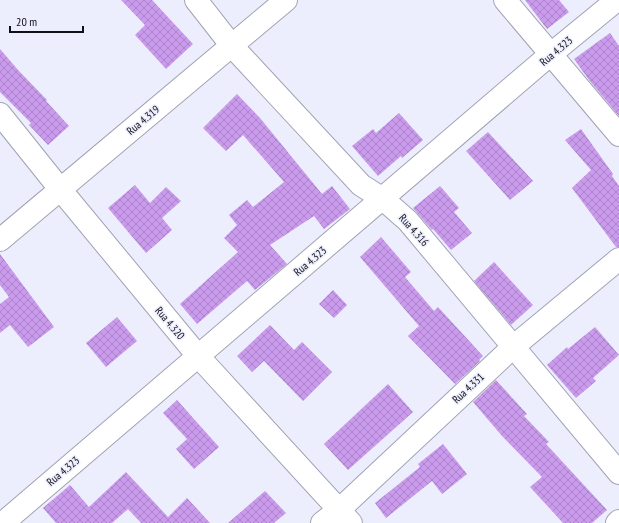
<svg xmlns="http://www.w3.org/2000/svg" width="619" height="523" font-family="'PT Sans Narrow',sans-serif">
	<defs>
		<pattern id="building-cross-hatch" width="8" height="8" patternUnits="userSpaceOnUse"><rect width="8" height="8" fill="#ca9aec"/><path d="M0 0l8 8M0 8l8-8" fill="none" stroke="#ac84ca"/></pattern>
	</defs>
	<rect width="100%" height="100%" fill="#edeefd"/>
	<!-- building -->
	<g fill="url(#building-cross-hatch)">
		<path d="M121,0H152L193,44L166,69L135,35L145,25Z"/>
		<path d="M525,0H559L569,12L547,29Z"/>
		<path d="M610,33L619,46V116L589,80L574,59Z"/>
		<path d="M0,49L19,71L47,100L46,101L69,126L48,145L29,125L31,123L0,92Z"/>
		<path d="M237,94L260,118L322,194L332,186L350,209L324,229L314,216L270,245L287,264L255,290L247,281L197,324L180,304L238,252L224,238L237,225L229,215L247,200L253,207L284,182L243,135L226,151L203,128Z"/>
		<path d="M399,113L423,140L402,158L401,156L378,176L352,146L373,129L376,133Z"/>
		<path d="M581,129L613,174L612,176L619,186V247H616L572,188L591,170L565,140Z"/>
		<path d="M488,132L533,181L510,200L466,151Z"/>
		<path d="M135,185L150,203L166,187L181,201L162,218L172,230L146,253L108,208Z"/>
		<path d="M440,186L459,208L454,212L472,233L451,250L433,229L432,230L413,208Z"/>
		<path d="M381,237L411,272L405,277L434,311L438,307L483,356L479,360L480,361L455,384L408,336L419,326L360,257Z"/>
		<path d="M0,254L54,327L28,347L10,325L0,333V304L9,297L0,285Z"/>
		<path d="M494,262L533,305L511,325L474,281Z"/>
		<path d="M333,290L347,305L334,318L319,304Z"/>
		<path d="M117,317L137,341L106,367L86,343Z"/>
		<path d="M270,325L294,350L302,342L332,372L303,401L264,361L252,372L237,356Z"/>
		<path d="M595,327L619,355L593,378L596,381L576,398L547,365L567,347L568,349Z"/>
		<path d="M496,380L527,414L524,416L549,442L546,444L607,510L592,523H563L530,487L542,477L502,436L473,402Z"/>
		<path d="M388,384L413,412L348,470L324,444Z"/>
		<path d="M177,400L219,447L194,469L176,449L187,439L163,413Z"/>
		<path d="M443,444L467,474L442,494L432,481L386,518L375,503L420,467L418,464Z"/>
		<path d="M126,472L168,517L187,498L210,523H141L128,509L112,523H56L43,508L70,485L89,507Z"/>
		<path d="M265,491L286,513L274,523H228Z"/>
	</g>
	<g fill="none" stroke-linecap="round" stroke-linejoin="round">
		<!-- minor casing -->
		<g stroke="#a1a2b3" stroke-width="24">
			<g id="minor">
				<path d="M196,0L232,46L361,185L383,199L408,221L619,473"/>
				<path d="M505,0L619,135"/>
				<path d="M0,114L60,189L198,356L351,523"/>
				<path d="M0,240L286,0"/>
				<path d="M3,523L551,54L617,0"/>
				<path d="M322,523L340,509L513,347L619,259"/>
				<path d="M617,523L619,521"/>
			</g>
		</g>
		<!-- minor -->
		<use href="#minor" stroke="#fff" stroke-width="22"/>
	</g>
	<g text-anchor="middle" stroke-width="3" stroke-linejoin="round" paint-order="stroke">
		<!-- street labels -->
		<g font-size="11" fill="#0f0f15" stroke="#edeefd">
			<text transform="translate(556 51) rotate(-40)" y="4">Rua 4.323</text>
			<text transform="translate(143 120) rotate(-40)" y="4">Rua 4.319</text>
			<text transform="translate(414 230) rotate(48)" y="4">Rua 4.316</text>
			<text transform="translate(310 261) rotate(-40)" y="4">Rua 4.323</text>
			<text transform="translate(170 323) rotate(50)" y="4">Rua 4.320</text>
			<text transform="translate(468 388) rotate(-43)" y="4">Rua 4.331</text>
			<text transform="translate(63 471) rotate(-40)" y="4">Rua 4.323</text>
		</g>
	</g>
	<!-- scale -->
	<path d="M10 26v6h73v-6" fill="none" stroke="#0f0f15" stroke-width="2"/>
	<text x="16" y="26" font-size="12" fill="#0f0f15" stroke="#edeefd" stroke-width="3" paint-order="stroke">20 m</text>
</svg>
